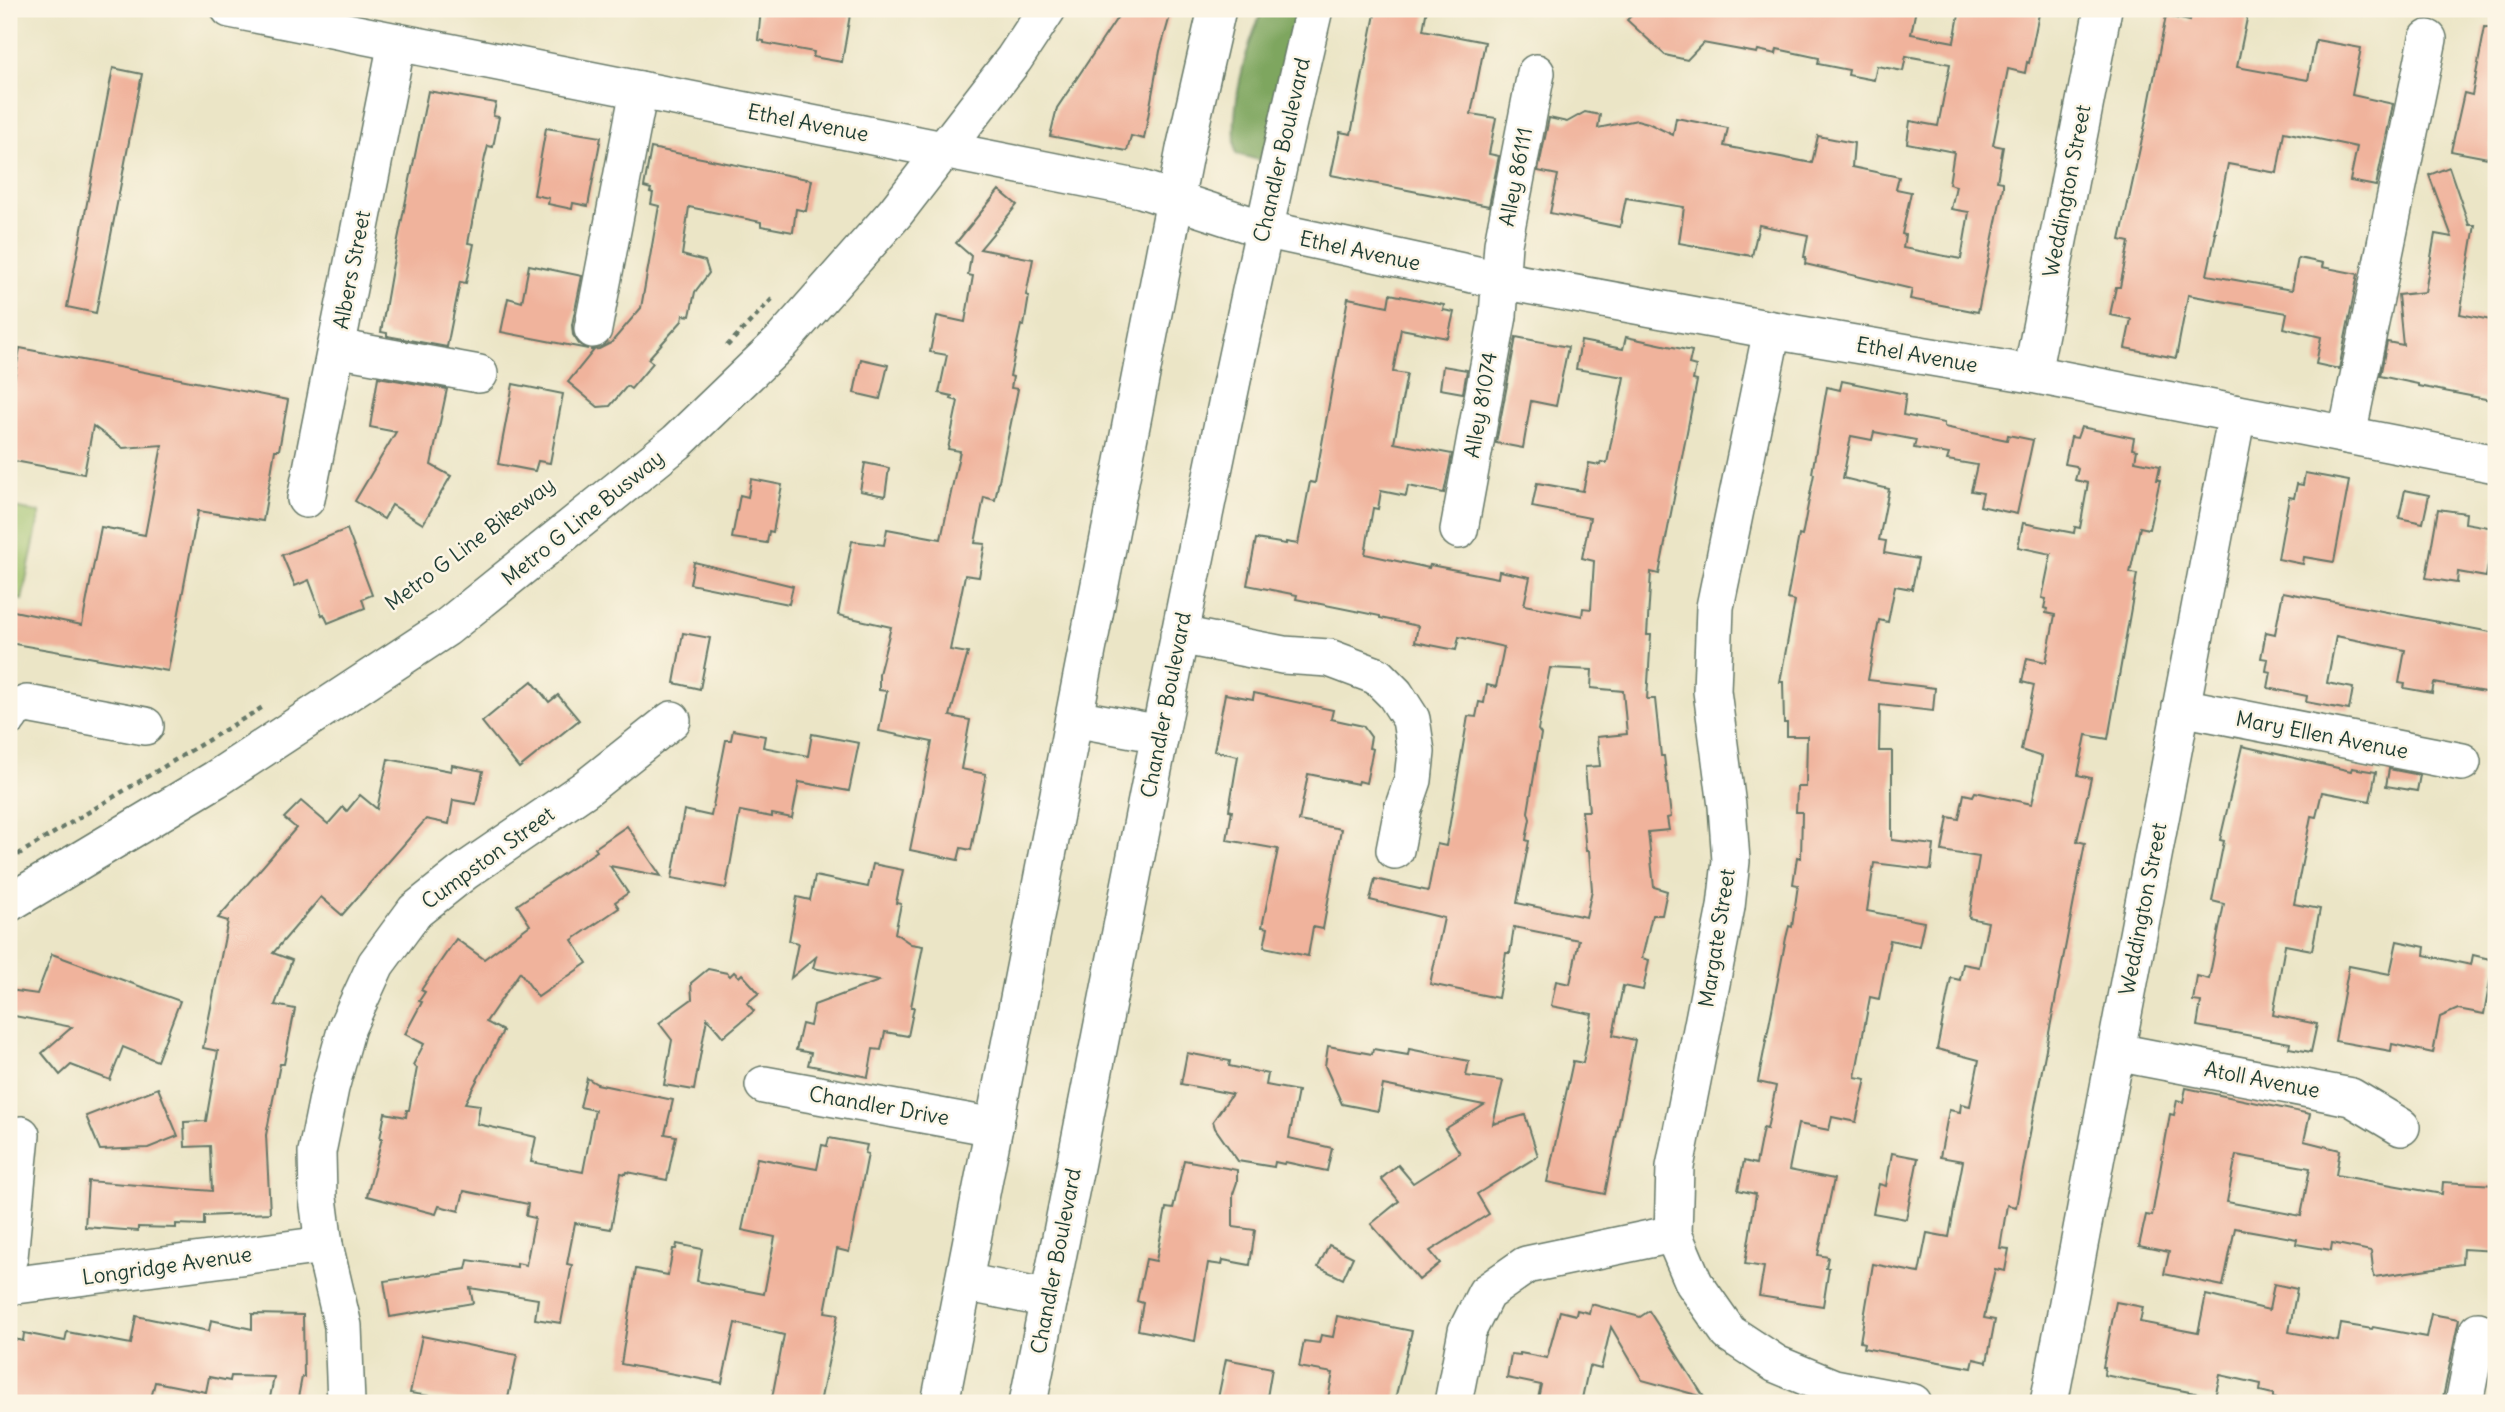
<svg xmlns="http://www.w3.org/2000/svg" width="2505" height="1412" font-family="Delius,sans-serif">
	<rect width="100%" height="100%" fill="#fcf5e5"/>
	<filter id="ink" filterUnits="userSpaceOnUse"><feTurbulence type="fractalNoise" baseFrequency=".0143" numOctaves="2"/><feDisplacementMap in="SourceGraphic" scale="14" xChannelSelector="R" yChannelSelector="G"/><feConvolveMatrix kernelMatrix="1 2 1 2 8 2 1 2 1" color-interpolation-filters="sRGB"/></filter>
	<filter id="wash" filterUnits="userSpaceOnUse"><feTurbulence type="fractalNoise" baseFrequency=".00686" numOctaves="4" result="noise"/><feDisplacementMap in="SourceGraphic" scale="28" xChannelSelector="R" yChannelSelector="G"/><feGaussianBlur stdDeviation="1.57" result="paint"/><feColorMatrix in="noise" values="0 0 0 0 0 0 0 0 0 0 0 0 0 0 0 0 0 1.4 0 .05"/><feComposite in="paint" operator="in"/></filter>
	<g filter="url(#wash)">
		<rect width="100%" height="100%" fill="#ebe5c6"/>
		<!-- green -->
		<path fill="#9dc06a" stroke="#5e7e4f" stroke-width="2" d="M9,507L40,513L22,600L9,597Z"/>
		<!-- forest -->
		<path fill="#7ea65e" stroke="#4e7249" stroke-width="2" d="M1263,9H1298L1267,142L1259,160L1236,154C1230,107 1244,52 1263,9Z"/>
		<g id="blocks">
			<!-- building -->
			<g fill="#f0b39c" fill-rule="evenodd">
				<path d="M761,9H851L842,62L813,57L814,52L764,43V41L758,40Z"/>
				<path d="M1123,9H1172L1160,51L1144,139L1131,136L1127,151L1050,136L1057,108Z"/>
				<path d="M1376,9H1427L1423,30L1485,42L1471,114L1496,118L1489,154L1499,156L1489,206L1331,175L1340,132L1351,134Z"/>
				<path d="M1638,9H1916L1911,34L1954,42L1960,9H2040L2029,63L2027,62L2025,73L2008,69L1993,145L2003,147L1997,181L2003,182V187L1978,312L1910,299L1912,289L1805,264L1806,257H1804L1808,235L1759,225L1752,256L1679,243L1684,207L1626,198L1620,227L1550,213L1558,175L1538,171L1549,118L1567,122L1585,112L1600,115L1598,128L1637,120L1648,123L1673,135L1676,118L1728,128L1724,146L1812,163L1818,136L1854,143L1852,167L1899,177L1896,189L1911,192L1902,234L1905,235L1903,248L1961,259L1969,212L1951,209L1956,186L1949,184L1954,152L1907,143L1910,121L1938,126L1950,64L1906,56L1903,71L1877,66L1874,80L1848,75L1849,70L1818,64L1819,58L1777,49L1776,54L1758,50L1757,53L1703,43L1687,60L1665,55L1627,20Z"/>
				<path d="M2192,9H2249L2237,67L2308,80L2316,40L2361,48L2352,95L2393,104L2376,186L2350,181L2357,147L2284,132L2277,173L2228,164L2214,233H2216L2207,275L2292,290L2298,258L2323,263L2322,267L2358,274L2339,369L2316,364L2321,337L2284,328L2287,313L2188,295L2176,358L2125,348L2131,319L2110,315L2116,287H2120L2129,242L2120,240L2145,125L2166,16L2190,21Z"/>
				<path d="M2485,27L2496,28V112L2488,158L2451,151L2464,93L2472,95Z"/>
				<path d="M113,68L142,74L96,313L67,307Z"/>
				<path d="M428,91L496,103L493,116L499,117L493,147L488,146L485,157L468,243L474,244L466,283L460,282L447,347L387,336V333L381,332L392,269Z"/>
				<path d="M546,128L601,137L588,206L573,203L572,209L548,204L549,198L534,195Z"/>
				<path d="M651,148L812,180L806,211L796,209L793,232L761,226V222L689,207L682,255L705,261L709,273L695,292L690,316L683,315L682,321L648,359L653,363L631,389L627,386L610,406L598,407L568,382L594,350H590L599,349L611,343L641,308L659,206L651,204L653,193L650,192L651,189L644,187Z"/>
				<path d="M2449,167L2469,225H2475L2460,314L2496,321V401L2418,386V384L2380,376L2387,342L2403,345L2398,295L2425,292L2435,234L2452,237L2429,175Z"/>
				<path d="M999,190L1017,205L980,249L1033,259L1026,295L1029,296L1024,326L1021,325L1010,376L1013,377L1011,388L1018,389L995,500L984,497L975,543L985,544L979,577L965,575L950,650L968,653L950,716L970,720L961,769L986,774L971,850L961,848L958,860L910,850L932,742L879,731L887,691L879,690V674L891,627L838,615L852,541L884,545L887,529L941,539L960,451L948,449L958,401L951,399L952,396L939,393L947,355L930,352L937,316L965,322L973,276L968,275L971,256L956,243Z"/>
				<path d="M529,265L582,276L572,325L573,335L579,344L588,349L501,332L508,298L522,302Z"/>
				<path d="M1390,294L1444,305L1443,310L1454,312L1448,338L1401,329L1393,372L1407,374L1394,443L1452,454L1444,493L1408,486L1406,496L1381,491L1378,509L1373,508L1365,554L1429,568L1430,565L1498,578L1499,571L1530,577L1524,605L1582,616L1583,608L1591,609L1594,561L1582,558L1590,518L1532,507L1537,483L1583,491L1589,463L1600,465L1601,462L1607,463L1624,377L1576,369L1581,341L1623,349L1626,337L1692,351L1689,364L1696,366L1693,380L1697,381L1659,574L1651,572L1647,635H1651L1647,699H1655L1661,756H1664L1671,817L1667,818L1669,830L1648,832L1654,887L1667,891L1662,915H1652L1642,958L1649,960L1643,990L1623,986L1613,1035L1635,1040L1605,1194L1547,1182L1573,1061L1583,1063L1592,1014L1551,1006L1556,981L1570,984L1579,940L1514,927L1510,953H1506L1498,998L1430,984L1444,918L1370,900L1375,879L1428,891L1437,844L1446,846L1468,716L1476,717L1479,702L1484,703L1487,685L1496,687L1504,647L1459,637L1456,650L1415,642L1418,626L1380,618V616L1296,599L1297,595L1247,585L1256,539L1286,544V542L1298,544L1310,482L1315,483L1348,298L1388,306ZM1550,668L1592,670L1591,688L1623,691L1627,734L1597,737L1600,766L1585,767L1589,811H1582L1586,851H1589L1592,890L1586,917L1517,903L1529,841L1526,840L1530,819L1528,812L1541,734L1538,730Z"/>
				<path d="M1516,337L1568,347L1556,406L1531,401L1523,448L1496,443Z"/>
				<path d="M20,348L288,400L279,450H275L263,521L198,511L168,671L9,643V610L82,625L101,527L145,535L162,445L123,448L93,426L84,474L9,460V406Z"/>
				<path d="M861,359L888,365L880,399L854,393Z"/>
				<path d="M1443,366L1467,370L1463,393L1440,389Z"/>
				<path d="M378,377L447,389L431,465L451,476L423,524L392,505L384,519L355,501L396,432L370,427Z"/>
				<path d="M1842,381L1906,394L1903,415L1944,423V427L2007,440L2008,435L2033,440L2017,514L1980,506L1983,493L1971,491L1977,465L1947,460L1949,454L1914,448L1916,440L1874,432L1872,440L1851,436L1843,478L1889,489L1879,540L1886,541L1884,553L1918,559L1912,589L1895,586L1888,622L1879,620L1868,680L1935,688L1933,711L1880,705L1879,751H1892V840L1934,845L1931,870L1874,863L1867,911L1924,922L1919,946L1890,940L1879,999L1870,997L1855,1077L1866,1079L1856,1122L1832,1117L1829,1130L1798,1124L1789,1170L1834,1179L1818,1255L1828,1257L1826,1268H1829L1823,1306L1759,1296L1764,1267L1745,1264L1756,1194L1738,1190L1744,1161L1756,1164L1763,1128L1767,1129L1776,1086L1758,1082L1786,938L1789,926L1792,927L1798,885L1793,884L1797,857L1801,858L1802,812H1796L1797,787H1806L1807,736H1787V723H1784L1783,682H1780L1795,601L1787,599L1799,535L1802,536L1814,474L1812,473L1827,387L1840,390Z"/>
				<path d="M513,384L563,394L550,463L538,461L535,471L498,464Z"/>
				<path d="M2081,427L2134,438L2132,449L2137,450L2135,461L2160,466L2157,480H2160L2149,529L2140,527L2130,573L2137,574L2108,739L2086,735L2078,775L2091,778L2077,841L2085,843L2082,859L2016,1207L2007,1205L2000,1248L2009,1249L2005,1271L1995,1269L1984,1318L1995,1320L1987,1362L1974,1359L1972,1368L1863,1348L1864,1343L1860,1342L1873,1264L1919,1273L1927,1233L1949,1237L1963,1161L1940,1157L1949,1110L1960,1112L1961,1104L1970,1106L1979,1060L1937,1049L1951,978L1960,980L1963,964L1979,967L1988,922L1969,918L1979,857L1942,851L1948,817L1959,819L1964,794L1973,796L1975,792L2032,804L2042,757L2021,750L2034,685L2022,682L2027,658L2046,662L2055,615L2046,613L2047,609L2044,608L2046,599L2042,598L2051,554L2018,547L2023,523L2074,533L2075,527L2080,528L2088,483L2075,480L2078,469L2076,466L2065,464L2071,437L2077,438Z"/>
				<path d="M865,463L889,468L885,496L860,491Z"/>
				<path d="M2305,473L2349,481L2334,562L2304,557L2303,564L2278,559L2289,497L2294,498L2297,484L2303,485Z"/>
				<path d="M751,479L782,485L773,532L769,531L767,543L732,538L740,495L748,497Z"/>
				<path d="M2405,490L2429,495L2423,523L2399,518Z"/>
				<path d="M2438,509L2466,513L2465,523L2494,528L2486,577L2458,572L2457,583L2426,578Z"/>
				<path d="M347,529L372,595L362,599L365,608L328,623L324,614L322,615L309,580L295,586L282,555Z"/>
				<path d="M694,562L793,586L789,604L690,584Z"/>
				<path d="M2283,592L2496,633V694L2434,683L2432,693L2404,688L2405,684L2399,683L2405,650L2336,636L2327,683L2353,688L2349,710L2306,702L2307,696L2268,688L2271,672L2266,671L2268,659L2261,658L2266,632L2275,634Z"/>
				<path d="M683,633L710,638L700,689L674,683Z"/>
				<path d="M532,681L549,702L558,695L579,720L519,768L482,722Z"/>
				<path d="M1254,693L1333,710L1331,719L1363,726L1371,737L1369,748L1373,749L1366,783L1359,781L1358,784L1308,774L1299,821L1341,829L1323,929L1313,927L1308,956L1264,947L1268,928L1262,927L1278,849L1227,840L1232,811L1229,810L1238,756L1214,751L1225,694L1253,699Z"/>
				<path d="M733,730L765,736L763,747L808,756L812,734L859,743L849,791L799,782L792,818L772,814V817L740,811L726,888L672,878L684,810L711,816L726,740H731Z"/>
				<path d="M2242,746L2351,771L2352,768L2376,772L2370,801L2322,792L2316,817L2311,816L2294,904L2320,909L2312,950L2285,945L2273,1015L2317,1024L2311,1052L2289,1048L2290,1043L2197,1026L2201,1002L2193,1001L2197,976L2209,979L2224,904L2212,901L2224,841L2220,840Z"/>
				<path d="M388,759L451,771L452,765L483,771L476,804L453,800L449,824L426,819L342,915L321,897L273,953L292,960L275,1005L295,1009L284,1064H280L266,1135L270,1213L204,1216V1225L176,1224V1228L138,1227V1231L85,1227L88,1181L212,1191L210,1146L185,1147L184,1122L206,1121L218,1051L203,1048L228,921L218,918L296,828L284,818L301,801L328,824L343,807L347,811L360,795L377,809Z"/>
				<path d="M2389,769L2420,775L2417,791L2386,786Z"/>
				<path d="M627,826L661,876L610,866L628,893L615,902L619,908L572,940L587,963L538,997L520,972L486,1022L503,1031L465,1103L480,1105L477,1124L536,1137L531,1162L583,1172L595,1110L580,1107L587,1078L597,1084L673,1100L665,1134L676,1136L667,1180L627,1172L626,1174L621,1173L611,1229L575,1223L567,1264L572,1265L561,1323L535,1319L538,1299L470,1288L473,1303L390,1317L384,1281L466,1269L468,1260L517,1267V1263L526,1265L535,1218L526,1216L528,1204L464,1191L459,1211L439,1206L436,1214L367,1196L382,1138H380L385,1113L406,1117L407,1110H409L417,1068L413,1065L424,1044L405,1034L422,1002L419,1001L425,992L421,990L456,939L484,959L530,925L517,905L597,851L595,848Z"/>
				<path d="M873,864L903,870L896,903L901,904L895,933L911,944L923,946L911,1007H914L908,1036L885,1032L881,1050L873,1049L868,1077L808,1065L811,1053L796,1050L802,1024L810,1026L814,1005L879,981L813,968L816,957L791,978L798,943L789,941L797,897L810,900L815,876L868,887Z"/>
				<path d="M2397,941L2425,947L2424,955L2471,965L2473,955L2494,960L2484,1014L2458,1009L2440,1017L2433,1053L2392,1044L2391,1051L2335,1041L2349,966L2390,974Z"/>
				<path d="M52,954L180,1001L157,1061L123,1047L110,1080L71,1065L60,1075L42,1053L72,1027L9,1015V990L37,994Z"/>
				<path d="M708,969L727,973L730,976L734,972L739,977L742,974L759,993L747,1003L754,1011L723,1037L707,1018L694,1090L664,1085L672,1040L659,1023L692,999L691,983Z"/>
				<path d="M1328,1046L1372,1054L1373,1049L1408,1055L1409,1049L1469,1061L1466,1076L1503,1081L1493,1124L1525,1115L1538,1156L1477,1194L1489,1214L1430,1251L1440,1263L1419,1280L1371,1224L1399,1201L1381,1179L1398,1165L1413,1183L1460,1153L1445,1129L1484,1105L1383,1085L1378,1111L1342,1104L1325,1066Z"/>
				<path d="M1187,1053L1230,1061L1229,1066L1268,1074L1266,1085L1298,1091L1289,1138L1332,1148L1327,1171L1285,1162L1284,1164L1275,1162L1274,1167L1238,1161L1215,1128L1213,1121L1232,1094L1181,1084Z"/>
				<path d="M158,1088L178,1136L148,1148L100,1150L86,1116Z"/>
				<path d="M2186,1088L2310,1114L2304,1141L2340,1150L2336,1175L2442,1194L2443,1182L2496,1185V1251L2463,1249L2462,1264L2374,1277L2371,1251L2332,1243L2331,1250L2296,1244L2297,1239L2235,1228L2223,1286L2164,1274L2169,1252L2139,1246L2146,1215L2152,1216L2170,1114L2174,1115L2177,1100L2183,1102ZM2236,1155L2310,1168L2301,1216L2227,1202Z"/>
				<path d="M829,1138L867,1145L865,1153L868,1154L849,1252L837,1249L825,1312L838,1314L820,1403H771L784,1335L735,1323L722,1383L621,1364L636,1269L668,1275L673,1249H676L677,1244L702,1249L697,1281L764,1294L775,1237L742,1230L757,1158L817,1169L822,1145L827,1146Z"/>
				<path d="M1892,1153L1918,1158L1906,1219L1873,1213L1879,1184L1886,1186Z"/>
				<path d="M1184,1160L1237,1170V1182L1233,1194V1227L1255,1230L1250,1265L1223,1260L1222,1265L1208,1263L1195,1341L1138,1330L1143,1303L1137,1301L1146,1259L1156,1261L1166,1208L1173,1209Z"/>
				<path d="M1329,1245L1353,1257L1343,1279L1318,1267Z"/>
				<path d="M2274,1284L2297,1289L2289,1332L2338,1341L2341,1324L2372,1329L2373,1327L2426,1337L2431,1314L2459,1319L2442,1403H2285L2286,1401L2273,1398V1394L2260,1391L2261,1384L2220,1375L2215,1397L2104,1375L2105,1367H2103L2116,1302L2143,1307L2140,1322L2198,1333L2206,1295L2269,1310Z"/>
				<path d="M1591,1304L1640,1317L1649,1311L1704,1397L1642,1380L1611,1327L1601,1369L1589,1366L1581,1403H1537L1541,1385L1507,1378L1511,1354L1520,1355V1353L1547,1358L1560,1311L1576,1315L1577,1310L1589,1313Z"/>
				<path d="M252,1314L303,1315L304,1377H302L297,1403H269L274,1377L231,1376L230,1381L209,1377L206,1392L155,1382L150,1403H9V1338L23,1341L24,1333L65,1341L67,1332L131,1344L136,1316L209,1331L211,1320L252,1329Z"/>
				<path d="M1337,1316L1412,1331L1394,1403H1327L1333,1373L1299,1367L1304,1341L1319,1343L1321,1335L1333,1337Z"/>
				<path d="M422,1336L517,1355L507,1403H474L410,1393Z"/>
				<path d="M1226,1359L1272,1368L1266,1403H1217Z"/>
			</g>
		</g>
	</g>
	<g filter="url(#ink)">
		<use href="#blocks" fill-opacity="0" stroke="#667867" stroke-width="2"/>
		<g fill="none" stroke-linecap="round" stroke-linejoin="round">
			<!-- minor casing -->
			<g stroke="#667867" stroke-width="40">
				<g id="minor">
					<path d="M230,9L1141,189L1263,229L1500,280L1772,330L2032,374L2496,464"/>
					<path d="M593,329L639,90"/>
					<path d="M1772,330L1715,607L1712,691L1727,806L1731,861L1726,907L1675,1167L1673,1234L1694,1283L1729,1333L1776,1364L1834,1388L1913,1403"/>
					<path d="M336,348L479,374"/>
					<path d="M2032,374L2103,9"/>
					<path d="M2347,435L2428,39"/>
					<path d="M306,499L397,42"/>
					<path d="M1459,530L1498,316L1503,244L1536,73"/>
					<path d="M1179,635L1283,655L1329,658L1377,676L1395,694L1411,719L1416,752L1413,780L1403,809L1395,850"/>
					<path d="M2181,707L2462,762"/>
					<path d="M9,717L14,709L27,704L145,726"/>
					<path d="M1074,718L1160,734"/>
					<path d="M9,903L216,779L446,628L677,442L781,342L895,213L1014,59L1047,9"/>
					<path d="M2116,1052L2351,1097L2401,1127"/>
					<path d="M764,1085L994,1127"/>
					<path d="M9,1257L21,1135"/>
					<path d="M964,1282L1049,1299"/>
					<path d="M9,1286L324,1245"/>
					<path d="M346,1403L343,1326L324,1245L318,1198L317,1152L330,1088L347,1027L376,964L415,911L464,872L585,789L672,720"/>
					<path d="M940,1403L1185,149L1217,9"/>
					<path d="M1028,1403C1122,938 1206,471 1314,9"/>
					<path d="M1453,1403L1467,1331L1486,1293L1526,1265L1673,1234"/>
					<path d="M2049,1403L2237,414"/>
					<path d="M2464,1403L2478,1331"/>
				</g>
			</g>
			<!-- path -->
			<g stroke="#667867" stroke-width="4.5" stroke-dasharray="5 5" stroke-linecap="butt">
				<path d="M727,346L774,297"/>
				<path d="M9,860L263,707"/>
			</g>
			<!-- minor -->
			<use href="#minor" stroke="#fff" stroke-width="37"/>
		</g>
	</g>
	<g text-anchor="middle" stroke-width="5" stroke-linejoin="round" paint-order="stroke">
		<!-- street labels -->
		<g font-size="21" fill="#1f3d34" stroke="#fcf5e5">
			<text transform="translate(808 123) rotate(11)" y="7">Ethel Avenue</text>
			<text transform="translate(1282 150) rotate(-77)" y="7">Chandler Boulevard</text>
			<text transform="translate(1516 177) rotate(-79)" y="7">Alley 86111</text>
			<text transform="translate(2067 191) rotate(-79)" y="7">Weddington Street</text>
			<text transform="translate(1360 251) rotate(12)" y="7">Ethel Avenue</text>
			<text transform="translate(352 270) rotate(-79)" y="7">Albers Street</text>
			<text transform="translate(1917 355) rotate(10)" y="7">Ethel Avenue</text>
			<text transform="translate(1481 405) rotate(-80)" y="7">Alley 81074</text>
			<text transform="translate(583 518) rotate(-39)" y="7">Metro G Line Busway</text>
			<text transform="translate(470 544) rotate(-37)" y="7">Metro G Line Bikeway</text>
			<text transform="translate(1166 705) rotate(-79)" y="7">Chandler Boulevard</text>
			<text transform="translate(2322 735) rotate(11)" y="7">Mary Ellen Avenue</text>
			<text transform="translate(488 858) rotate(-36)" y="7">Cumpston Street</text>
			<text transform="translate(2143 909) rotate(-79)" y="7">Weddington Street</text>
			<text transform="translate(1717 938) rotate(-81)" y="7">Margate Street</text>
			<text transform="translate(2262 1080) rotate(11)" y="7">Atoll Avenue</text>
			<text transform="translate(879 1106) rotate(10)" y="7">Chandler Drive</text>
			<text transform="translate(1056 1261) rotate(-79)" y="7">Chandler Boulevard</text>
			<text transform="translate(167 1266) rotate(-8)" y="7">Longridge Avenue</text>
		</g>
	</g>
	<!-- margin -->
	<rect width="2505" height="1412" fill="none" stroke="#fcf5e5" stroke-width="35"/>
</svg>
